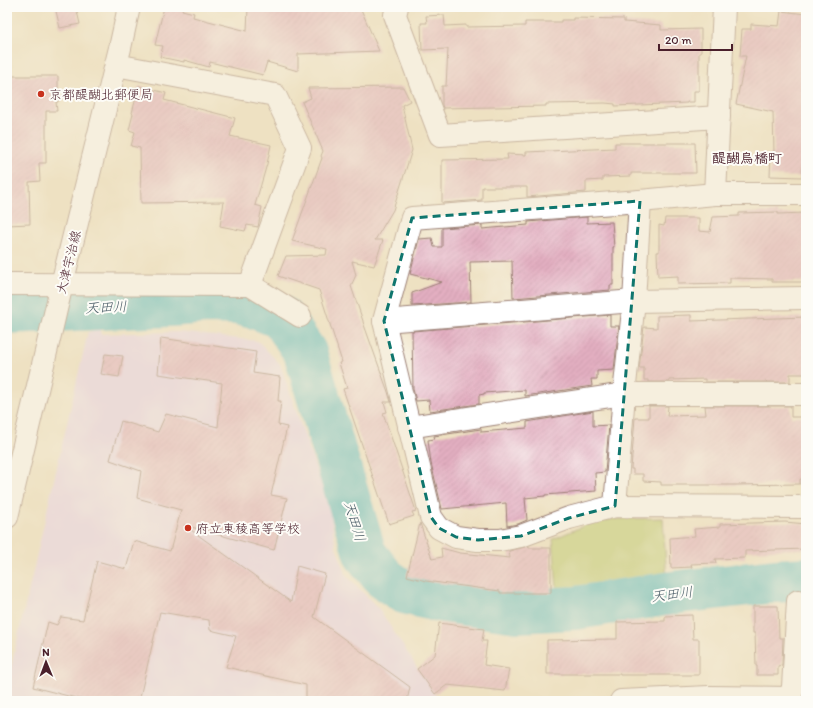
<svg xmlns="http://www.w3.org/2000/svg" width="813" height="708" font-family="Itim,'Klee One',sans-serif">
	<defs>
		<pattern id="building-hatch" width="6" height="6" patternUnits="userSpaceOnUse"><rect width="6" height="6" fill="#e3afc1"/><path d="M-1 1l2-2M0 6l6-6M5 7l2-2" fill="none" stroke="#c496a6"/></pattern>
	</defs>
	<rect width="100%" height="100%" fill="#fdfcf7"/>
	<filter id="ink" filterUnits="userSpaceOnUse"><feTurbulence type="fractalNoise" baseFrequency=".025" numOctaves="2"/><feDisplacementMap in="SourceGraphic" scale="8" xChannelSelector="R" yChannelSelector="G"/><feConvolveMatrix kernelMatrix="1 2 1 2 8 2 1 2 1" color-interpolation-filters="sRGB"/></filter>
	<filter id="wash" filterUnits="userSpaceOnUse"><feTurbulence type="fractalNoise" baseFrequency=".012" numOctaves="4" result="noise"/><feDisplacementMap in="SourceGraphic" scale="16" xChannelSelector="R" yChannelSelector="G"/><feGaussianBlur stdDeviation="0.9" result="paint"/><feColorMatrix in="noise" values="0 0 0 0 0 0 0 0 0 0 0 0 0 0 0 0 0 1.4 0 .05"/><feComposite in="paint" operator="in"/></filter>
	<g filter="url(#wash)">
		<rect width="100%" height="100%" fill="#eee1c2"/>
		<!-- built -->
		<path fill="#e7d2ef" d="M101,329V334L179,332L258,341L280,364L330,509L336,547L347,576L379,609L439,701H7V685L88,332Z"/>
		<!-- park -->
		<path fill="#bac96b" stroke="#82744b" d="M663,518L667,581L558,602L553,539L588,524L612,519Z"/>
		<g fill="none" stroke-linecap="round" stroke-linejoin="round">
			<!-- river -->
			<path stroke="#49b8c2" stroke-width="44" d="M7,312L171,305L207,302L236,303L260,309L282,318L305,352L365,554L384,578L404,592L437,600L517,611L576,608L679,592L775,581L806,579"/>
		</g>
		<g id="blocks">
			<!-- building -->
			<g fill="url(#building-hatch)">
				<path d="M55,7H76L80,24L60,28Z"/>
				<path d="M164,7H183L182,10L194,13L193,17L247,31L248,7H360L379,51L298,54V71L267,62L263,75L210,62L209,67L184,60V62L160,57L163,46L155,45Z"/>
				<path d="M781,11L806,14V115H805L806,144H803L802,177L770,176L771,153H774L773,112L736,104L746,56H740L742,29H751V24L779,26Z"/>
				<path d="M444,15L445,26L466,25V27L525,26V22H561V20H573V18L624,19V22L661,25V30L701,29V53H699V91H694V102H687V103L615,106V104L605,103L546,104V106L443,108L442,105V86H446L448,49L422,50L421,23H427L426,16Z"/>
				<path d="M7,76H58V102H56L57,111H46V163H39L40,181L29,182L30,224L7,225Z"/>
				<path d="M139,86L166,93L164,100L235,118L230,136L271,145L267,164L255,205L262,207L258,227L247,225L245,231L220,226L224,202L141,203L140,148L131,146L135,132L129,130L133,114L132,113Z"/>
				<path d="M403,87L410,101L402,105L412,150L393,210L375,240H383L374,266L352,261L356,275L351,286L363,321V322L388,392L391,402H384L387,412L383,413L416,511L412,512L414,516L389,524L343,389L347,388L339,363L342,362L319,290L278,276L286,256L326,255L327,249L292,241L322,158L321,156L323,151L302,102L311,98L308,88Z"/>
				<path d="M615,143H695L696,173H631V176L603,177V180L586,181V192L527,197V187H482V200L442,203V160L508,159L507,154L526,155V152L615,148Z"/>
				<path d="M778,212V214L805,213L806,282H772V279L730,278V283L678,284V276L658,277L657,252H659V225L664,226L665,218H699V231L710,232L713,217L739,216V213Z"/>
				<path d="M587,217V223L612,222L614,247H613V285H610V290L513,298L512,261L470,262L471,302L412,306V293L442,282L410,274L419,239L432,238L434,247H442V228L482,225V229L528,225V222Z"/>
				<path d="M610,315V326H619L614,370L597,371V379H591L592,386L525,396V390L484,393V394L479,395V404L430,411L429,400L416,401L413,389L412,331Z"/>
				<path d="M691,315V321L806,317V374H790V382H705V379L669,380V382H648V380H644V368H639L644,327L657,328V316Z"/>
				<path d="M161,338L256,352L253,373L280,377L278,401H281L278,425L287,427L271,495L287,498L274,550L184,525L291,602L297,566L325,574L314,617L410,687L407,701H317L306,698V685L226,667L236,636L210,630L209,620L160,612L139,701H88L33,687L48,622L57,625L61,617L83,620L97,561L126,569L134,541L170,551L181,510L137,498L141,471L110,460L121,421L158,432L166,414L218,427L222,383L158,374Z"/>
				<path d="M105,354L123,356L119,377L101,374Z"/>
				<path d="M649,406H668L667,416L706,415L705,406H791V417H806V479H800V484L734,485H661V482L643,481V474H633V469H631L635,418H649Z"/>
				<path d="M593,411V426L609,425L605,472L595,473L596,491L545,495V496L525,498L527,520L518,524L507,526L506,503L442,509L431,463L428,440L435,439L434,436L481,429V432L527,428V422Z"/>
				<path d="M785,522L806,524V549L745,551V558L715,559L716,563L691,564L692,567L671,568L670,538L695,536L694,529L720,527V524Z"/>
				<path d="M420,523L432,559L442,557L441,548L460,553L510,558L509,551L529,546V548H551V593H500V591L455,585L426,581L407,576Z"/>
				<path d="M753,606H778L779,638H783L782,665L778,666V675H757V666H756L755,633H753Z"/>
				<path d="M692,615L693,639H699V675H620V674H547V640L617,639V622L665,621V616Z"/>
				<path d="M439,623L484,629L482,641H487L484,665L509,669L505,691L447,685L435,694L417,669L435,655Z"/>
			</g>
		</g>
	</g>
	<g filter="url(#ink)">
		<use href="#blocks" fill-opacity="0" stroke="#9c8076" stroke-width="1"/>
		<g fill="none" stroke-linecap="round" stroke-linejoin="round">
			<!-- minor casing -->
			<g stroke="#9c8076" stroke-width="24">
				<g id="minor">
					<path d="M397,7L395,15L440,135L719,117"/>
					<path d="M116,65L275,95L300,148L250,285"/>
					<path d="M715,194L724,7"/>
					<path d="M806,194H715L640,201L412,218L384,321L431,517L439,528L456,537L478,540H500L521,536L569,518L615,506L806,507"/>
					<path d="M7,284L250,285L300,316"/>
					<path d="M384,321L634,301L806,298"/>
					<path d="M409,427L624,394H806"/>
					<path d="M615,506L624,394L634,301L640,201"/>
					<path d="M790,698L793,687L798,601"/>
					<path d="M621,701L709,697L790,698V701"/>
				</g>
			</g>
			<!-- primary casing -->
			<g stroke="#9c8076" stroke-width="24">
				<path id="primary" d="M7,517L62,284L120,48L129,7"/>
			</g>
			<!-- minor -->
			<use href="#minor" stroke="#fff" stroke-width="22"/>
			<!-- primary -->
			<use href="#primary" stroke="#fff" stroke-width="22"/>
		</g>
	</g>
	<!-- marked area -->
	<path d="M0 0H813V708H0ZM640,201L615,506L569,518L521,536L478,540L456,537L439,528L431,517L384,321L412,218Z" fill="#eee1c2" fill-opacity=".55" fill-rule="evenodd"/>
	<path fill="none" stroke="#0f766e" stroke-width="3" stroke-dasharray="8 5" stroke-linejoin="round" d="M640,201L615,506L569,518L521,536L478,540L456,537L439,528L431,517L384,321L412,218Z"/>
	<!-- markers -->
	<g fill="#c8321e" stroke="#fdfcf7" stroke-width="1.5">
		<circle cx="41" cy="94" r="4"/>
		<circle cx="188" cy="528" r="4"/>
	</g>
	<g text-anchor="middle" stroke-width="4" stroke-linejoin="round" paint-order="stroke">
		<!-- poi labels -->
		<g font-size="13" fill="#4a1f2b" stroke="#fdfcf7" text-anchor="start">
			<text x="49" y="99">京都醍醐北郵便局</text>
			<text x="196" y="533">府立東稜高等学校</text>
		</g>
		<!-- street labels -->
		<g font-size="13" fill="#4a1f2b" stroke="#fdfcf7">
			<text transform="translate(68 262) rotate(-76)" y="5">大津宇治線</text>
		</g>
		<!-- neighbourhood labels -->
		<g font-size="14" font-weight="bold" fill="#4a1f2b" stroke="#fdfcf7">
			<text x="747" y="163">醍醐烏橋町</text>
		</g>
		<!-- water labels -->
		<g font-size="14" font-style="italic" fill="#4a5c67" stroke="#fdfcf7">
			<text transform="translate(106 307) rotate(-3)" y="5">天田川</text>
			<text transform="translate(355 521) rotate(73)" y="5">天田川</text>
			<text transform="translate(672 594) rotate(-7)" y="5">天田川</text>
		</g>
	</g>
	<!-- margin -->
	<rect width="813" height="708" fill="none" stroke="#fdfcf7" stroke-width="24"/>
	<!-- north arrow -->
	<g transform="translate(46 662) rotate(359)" stroke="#fdfcf7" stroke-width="3" paint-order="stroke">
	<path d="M0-3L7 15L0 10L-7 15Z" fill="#4a1f2b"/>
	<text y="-6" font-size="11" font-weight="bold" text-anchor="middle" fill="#4a1f2b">N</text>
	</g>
	<!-- scale -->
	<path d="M659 44v6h73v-6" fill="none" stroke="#4a1f2b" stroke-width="2"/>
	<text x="665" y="44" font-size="12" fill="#4a1f2b" stroke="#fdfcf7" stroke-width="3" paint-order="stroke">20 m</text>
</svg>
